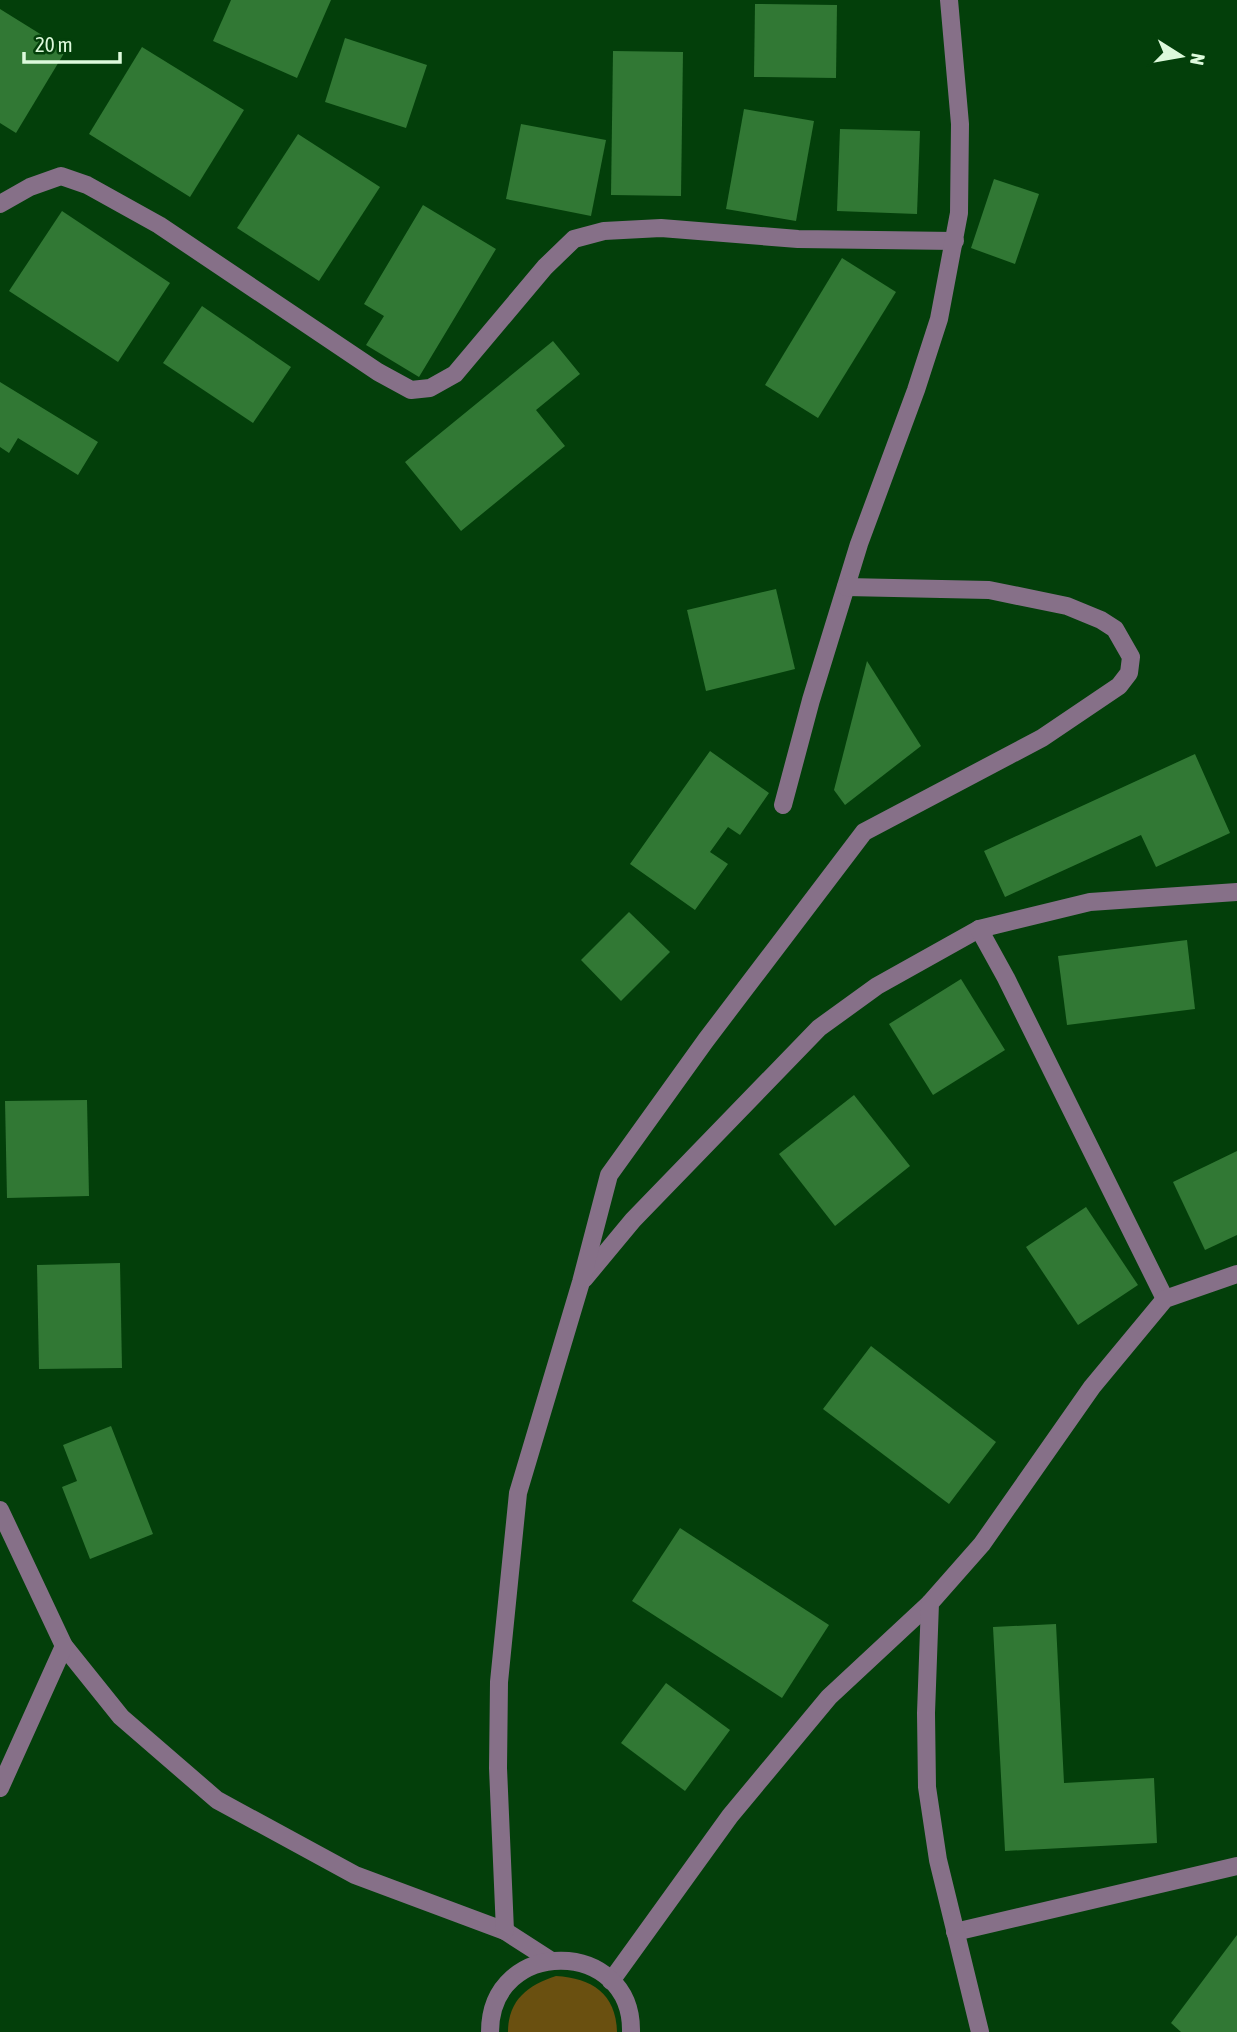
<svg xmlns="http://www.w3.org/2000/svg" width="1237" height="2032" font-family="'Asap Condensed',sans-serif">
	<rect width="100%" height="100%" fill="#033f0a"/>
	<!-- green -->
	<path fill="#6a5010" d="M556,1976C592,1978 616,1994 617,2032H508C508,2000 528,1985 556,1976Z"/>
	<!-- building -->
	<g fill="#317834">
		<path d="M231,0H331L297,78L213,41Z"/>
		<path d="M755,4L837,5L836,78L754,77Z"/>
		<path d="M0,9L66,50L16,133L0,123Z"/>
		<path d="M345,38L427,65L406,128L325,102Z"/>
		<path d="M142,47L244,110L190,197L89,134Z"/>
		<path d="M613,51L683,52L681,196L611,195Z"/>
		<path d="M744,109L814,121L796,221L726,209Z"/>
		<path d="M521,124L606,140L591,216L506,199Z"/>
		<path d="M840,129L920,131L917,214L837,211Z"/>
		<path d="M298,134L380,187L319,281L237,228Z"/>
		<path d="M994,179L1039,194L1015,264L971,248Z"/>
		<path d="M423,205L496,249L419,377L366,345L384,316L364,304Z"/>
		<path d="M62,211L170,283L118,362L9,291Z"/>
		<path d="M842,258L896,292L818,418L765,385Z"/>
		<path d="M202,306L291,367L253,423L163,363Z"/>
		<path d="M553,341L580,374L536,410L565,446L461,531L405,462Z"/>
		<path d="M0,382L98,442L78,475L18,438L9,453L0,447Z"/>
		<path d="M776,589L795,669L706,691L687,610Z"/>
		<path d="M867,661L921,746L845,805L834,790Z"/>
		<path d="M710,751L769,793L740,835L728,827L710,852L728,864L695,910L630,864Z"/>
		<path d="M1195,754L1230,833L1156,867L1141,835L1005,897L984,851Z"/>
		<path d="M629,912L670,952L621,1001L581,960Z"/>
		<path d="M1187,940L1195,1009L1067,1025L1058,956Z"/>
		<path d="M961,979L1005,1050L933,1095L889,1024Z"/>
		<path d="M854,1095L910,1166L835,1226L779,1154Z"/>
		<path d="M87,1100L89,1196L7,1198L5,1101Z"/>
		<path d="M1237,1151V1235L1205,1250L1173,1182Z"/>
		<path d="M1086,1207L1138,1285L1078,1325L1026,1247Z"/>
		<path d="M120,1263L122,1368L39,1369L37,1265Z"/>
		<path d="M871,1346L996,1442L949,1504L823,1409Z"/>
		<path d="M111,1426L153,1534L90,1559L62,1487L77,1481L63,1445Z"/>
		<path d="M680,1528L829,1625L782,1698L632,1601Z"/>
		<path d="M1056,1624L1064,1783L1154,1778L1157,1843L1005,1851L993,1627Z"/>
		<path d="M666,1683L730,1730L685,1791L621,1743Z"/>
		<path d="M1237,1935V2032H1181L1171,2023Z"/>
	</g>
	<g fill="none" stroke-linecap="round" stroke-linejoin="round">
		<!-- minor -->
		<g stroke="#867088" stroke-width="18">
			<path d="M0,204L30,187L61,176L87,185L159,225L378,372L411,390L430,388L455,374L545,267L574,239L604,231L661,228L798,239L955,241"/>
			<path d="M783,805L811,700L859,544L916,390L939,319L959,213L960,124L949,0"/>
			<path d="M584,1279L633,1220L819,1028L877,986L979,929"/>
			<path d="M1165,1299L1006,978L979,929L1090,902L1237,892"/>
			<path d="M0,1510L64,1646L121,1717L217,1800L355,1875L505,1931L550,1960"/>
			<path d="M0,1788L64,1646"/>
			<path d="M505,1931L498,1768L499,1682L518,1493L581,1282L609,1175L706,1040L864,832L1042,738L1119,686L1129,673L1131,657L1115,629L1101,620L1067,606L989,590L846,587"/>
			<path d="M955,1932L1237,1866"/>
			<path d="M611,1981L730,1816L829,1697L930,1603"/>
			<path d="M490,2032C490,1936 633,1938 631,2032"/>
			<path d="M980,2032L938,1860L927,1787L926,1713L930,1603L982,1544L1092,1387L1165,1299L1237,1274"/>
		</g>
	</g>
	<!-- north arrow -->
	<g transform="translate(1181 56) rotate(101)" stroke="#033f0a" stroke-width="5" paint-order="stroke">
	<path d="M0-5L12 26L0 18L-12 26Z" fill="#ddfadc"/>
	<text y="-10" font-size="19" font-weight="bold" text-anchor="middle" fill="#ddfadc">N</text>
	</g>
	<!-- scale -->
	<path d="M24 52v10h96v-10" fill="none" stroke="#ddfadc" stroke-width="3.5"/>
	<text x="35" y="52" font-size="21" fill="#ddfadc" stroke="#033f0a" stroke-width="5" paint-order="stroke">20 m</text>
</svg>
